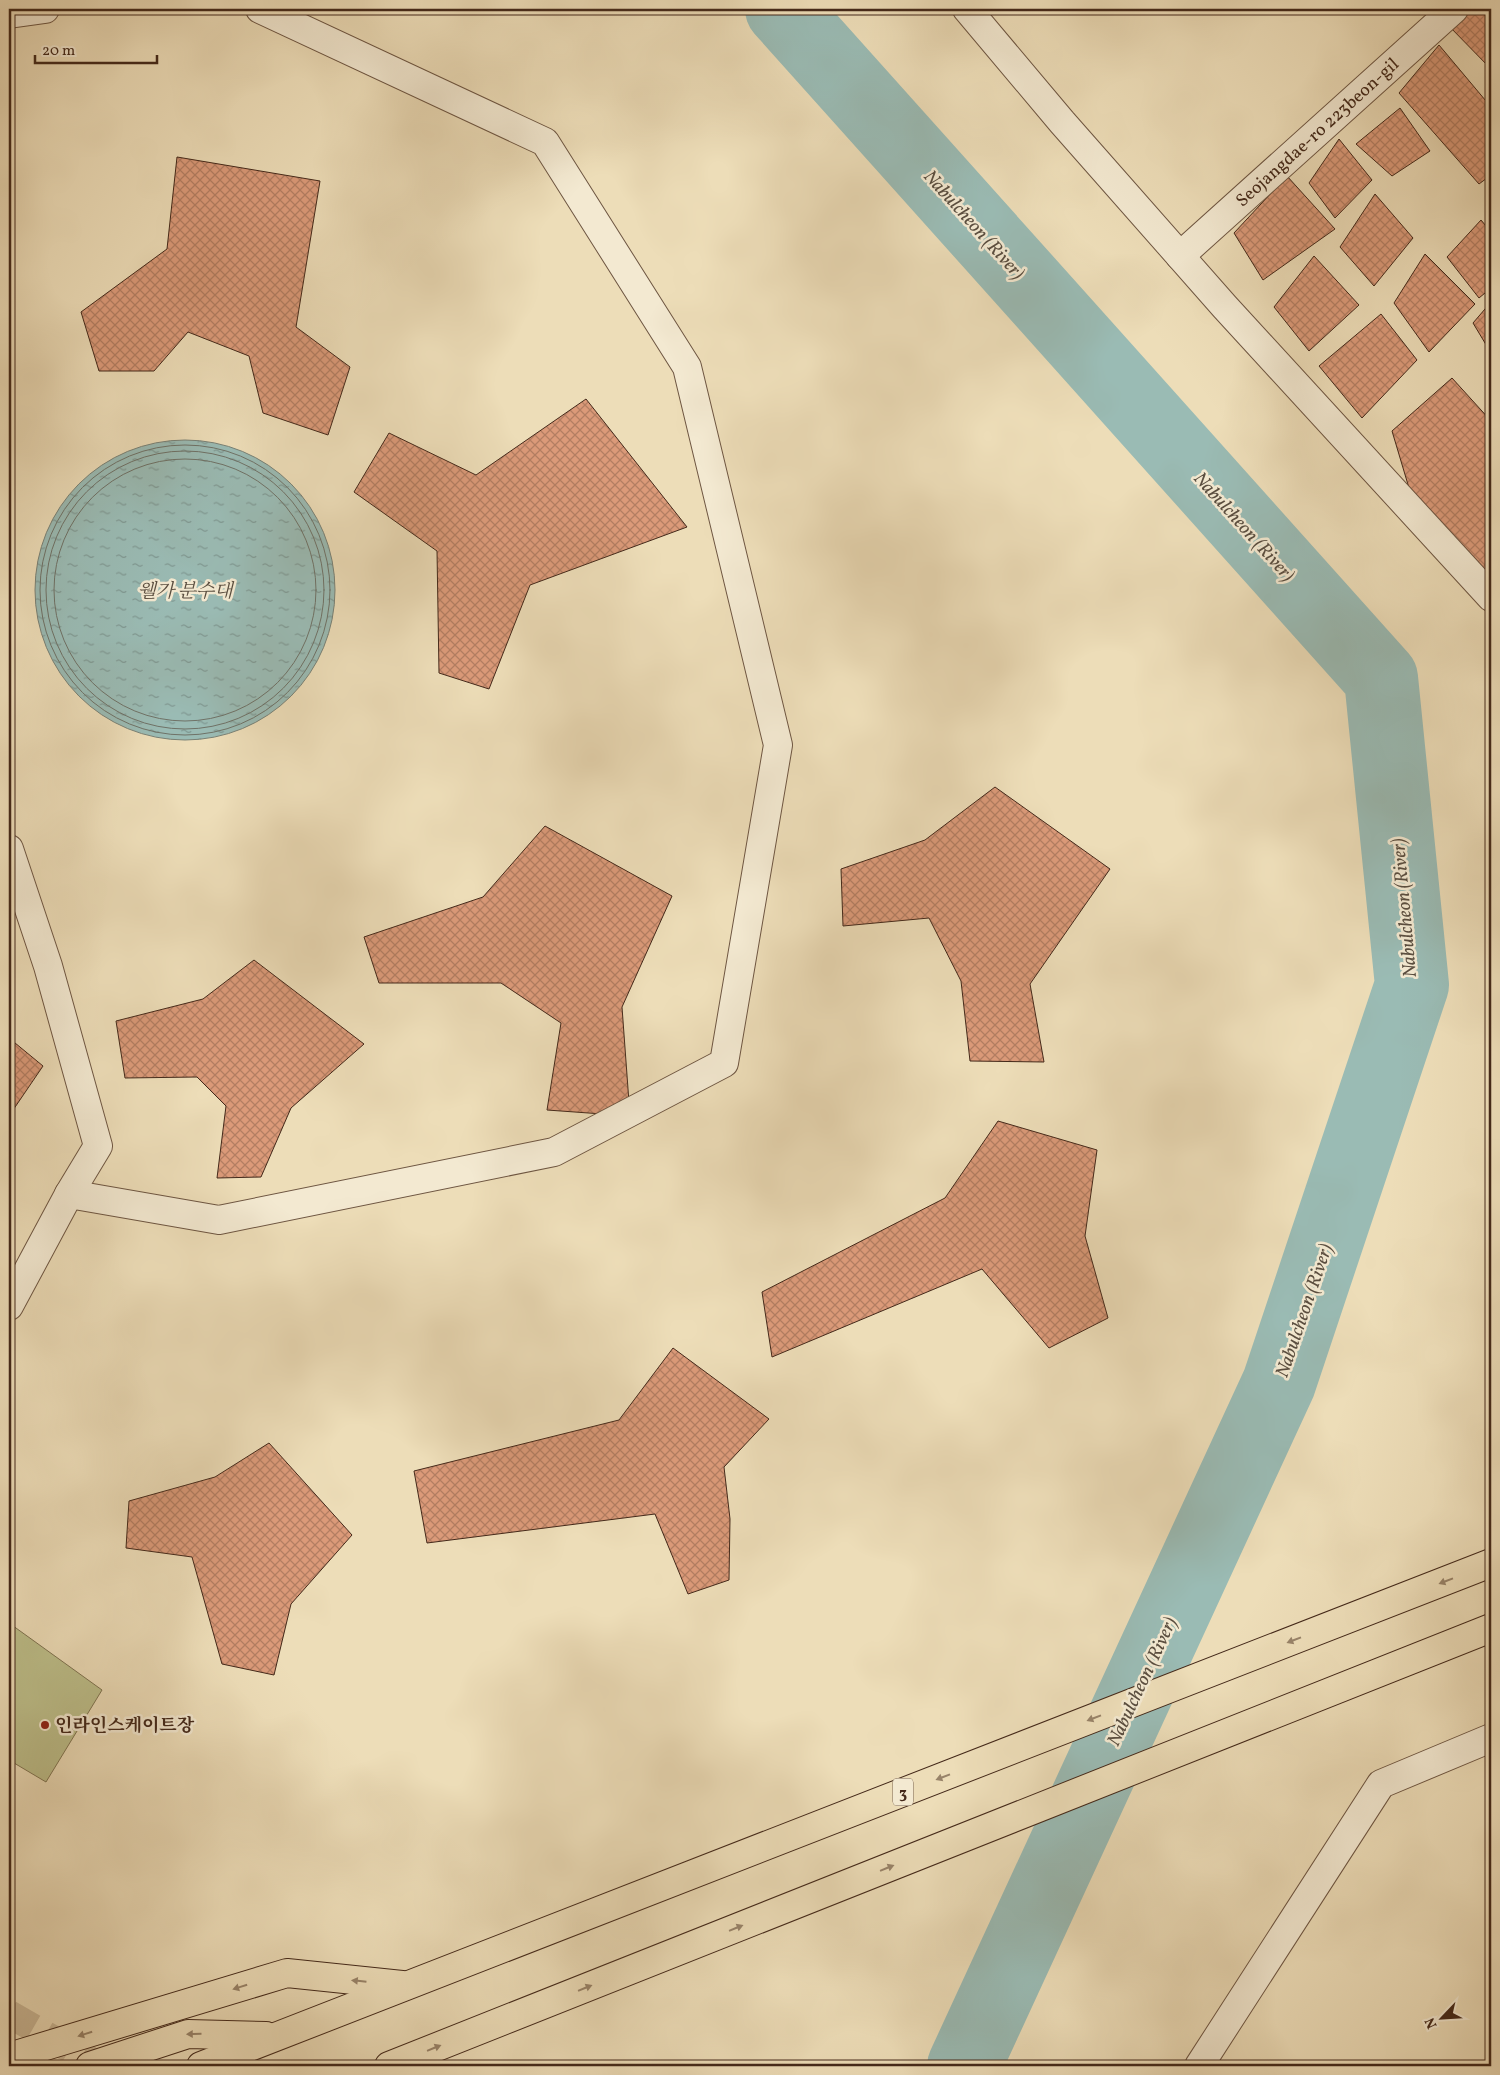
<svg xmlns="http://www.w3.org/2000/svg" width="1500" height="2075" font-family="Vollkorn,'Noto Serif KR',serif">
	<defs>
		<pattern id="water-ripples" width="26" height="14" patternUnits="userSpaceOnUse" patternTransform="scale(1.25)"><rect width="26" height="14" fill="#9abbb4"/><path d="M2 4q2-2 4 0t4 0M15 11q2-2 4 0t4 0" fill="none" stroke="#7f9892"/></pattern>
		<pattern id="building-cross-hatch" width="8" height="8" patternUnits="userSpaceOnUse" patternTransform="scale(1.25)"><rect width="8" height="8" fill="#db9a79"/><path d="M0 0l8 8M0 8l8-8" fill="none" stroke="#b37e62"/></pattern>
	</defs>
	<rect width="100%" height="100%" fill="#edddb8"/>
	<filter id="stains"><feTurbulence type="fractalNoise" baseFrequency=".004" numOctaves="4"/><feColorMatrix values="0 0 0 0 .2 0 0 0 0 .09 0 0 0 0 .02 0 0 0 .5 -.17"/></filter>
	<radialGradient id="worn" r=".72"><stop offset=".6" stop-color="#630" stop-opacity="0"/><stop offset="1" stop-color="#630" stop-opacity=".3"/></radialGradient>
	<!-- pitch -->
	<path fill="#bdbf8b" stroke="#807452" d="M9,1623L102,1690L46,1782L9,1760Z"/>
	<!-- water -->
	<circle fill="url(#water-ripples)" stroke="#788176" cx="185" cy="590" r="150"/>
	<g fill="none" stroke-linecap="round" stroke-linejoin="round">
		<!-- shore -->
		<g stroke="#6f7267" stroke-width="1">
			<circle cx="185" cy="590" r="145"/>
			<circle cx="185" cy="590" r="139"/>
			<circle cx="185" cy="590" r="131"/>
		</g>
		<!-- river -->
		<path stroke="#9abbb4" stroke-width="74" d="M782,9L1381,678L1412,985L1279,1383L964,2066"/>
	</g>
	<!-- building -->
	<g fill="url(#building-cross-hatch)" stroke="#44291a">
		<path d="M1464,9H1491V69L1447,24Z"/>
		<path d="M1439,45L1491,107V175L1479,184L1399,93Z"/>
		<path d="M1400,108L1430,151L1392,176L1356,144Z"/>
		<path d="M1339,139L1372,180L1335,218L1309,183Z"/>
		<path d="M177,157L320,181L296,327L350,367L328,435L263,413L249,356L188,332L154,371H99L81,312L167,249Z"/>
		<path d="M1287,176L1335,229L1263,280L1234,233Z"/>
		<path d="M1375,194L1413,238L1374,286L1340,247Z"/>
		<path d="M1481,220L1491,232V288L1479,298L1447,257Z"/>
		<path d="M1425,254L1475,304L1429,352L1394,303Z"/>
		<path d="M1314,256L1359,305L1309,351L1274,307Z"/>
		<path d="M1491,302V353L1473,323Z"/>
		<path d="M1381,314L1417,360L1362,418L1319,366Z"/>
		<path d="M1452,378L1491,421V582L1409,488L1392,431Z"/>
		<path d="M586,399L687,527L530,585L489,689L439,673L437,551L354,492L389,433L476,475Z"/>
		<path d="M995,787L1110,869L1030,984L1044,1062L970,1061L961,981L929,918L843,926L841,869L925,840Z"/>
		<path d="M545,826L672,896L622,1007L630,1116L547,1110L561,1023L501,983H379L364,937L483,897Z"/>
		<path d="M254,960L364,1044L291,1108L261,1177L217,1178L226,1106L197,1077L125,1078L116,1021L203,999Z"/>
		<path d="M9,1038L43,1066L9,1116Z"/>
		<path d="M998,1121L1097,1150L1085,1236L1108,1318L1049,1348L982,1269L772,1357L762,1292L945,1198Z"/>
		<path d="M673,1348L769,1419L724,1467L730,1519L729,1580L688,1594L655,1514L427,1543L414,1471L619,1420Z"/>
		<path d="M269,1443L352,1535L291,1604L274,1675L222,1664L192,1557L126,1548L129,1501L215,1477Z"/>
	</g>
	<g fill="none" stroke-linecap="round" stroke-linejoin="round">
		<!-- minor-tunnel -->
		<path stroke="#cbb998" stroke-width="28" stroke-dasharray="28 14" stroke-linecap="butt" d="M9,2014L100,2066"/>
		<!-- minor casing -->
		<g stroke="#6e5642" stroke-width="30">
			<g id="minor">
				<path d="M967,9L1062,122L1225,307L1491,597"/>
				<path d="M9,14L45,9"/>
				<path d="M1180,256L1454,9"/>
				<path d="M9,849L48,966L98,1146L69,1194L9,1306"/>
				<path d="M69,1194L219,1220L554,1152L724,1063L778,745L687,367L545,142L260,9"/>
				<path d="M1199,2066L1381,1784L1491,1738"/>
			</g>
		</g>
		<!-- trunk casing -->
		<g stroke="#44291a" stroke-width="30">
			<g id="trunk">
				<path d="M9,2057L287,1973L402,1985"/>
				<path d="M90,2066L188,2034L266,2036"/>
				<path d="M201,2066L1491,1563"/>
				<path d="M389,2066L1491,1628"/>
			</g>
		</g>
		<!-- minor -->
		<use href="#minor" stroke="#f3e9d1" stroke-width="28"/>
		<!-- trunk -->
		<use href="#trunk" stroke="#edddb8" stroke-width="28"/>
	</g>
	<!-- one-way arrows -->
	<defs><path id="oneway-solid" d="M-6-.8H1V-3.2L6.5 0L1 3.2V.8H-6Z" transform="scale(1.25)"/></defs>
	<g fill="#988369">
		<use href="#oneway-solid" transform="translate(1446 1581) rotate(159)"/>
		<use href="#oneway-solid" transform="translate(1294 1640) rotate(159)"/>
		<use href="#oneway-solid" transform="translate(1094 1718) rotate(159)"/>
		<use href="#oneway-solid" transform="translate(943 1777) rotate(159)"/>
		<use href="#oneway-solid" transform="translate(887 1868) rotate(-22)"/>
		<use href="#oneway-solid" transform="translate(736 1928) rotate(-22)"/>
		<use href="#oneway-solid" transform="translate(359 1981) rotate(-174)"/>
		<use href="#oneway-solid" transform="translate(240 1987) rotate(163)"/>
		<use href="#oneway-solid" transform="translate(585 1988) rotate(-22)"/>
		<use href="#oneway-solid" transform="translate(85 2034) rotate(163)"/>
		<use href="#oneway-solid" transform="translate(194 2034) rotate(179)"/>
		<use href="#oneway-solid" transform="translate(434 2048) rotate(-22)"/>
	</g>
	<!-- markers -->
	<circle fill="#8f2418" stroke="#f3e9d1" stroke-width="2" cx="45" cy="1725" r="5"/>
	<g text-anchor="middle" stroke-width="5" stroke-linejoin="round" paint-order="stroke">
		<!-- shield labels -->
		<rect fill="#f3e9d1" stroke="#786351" stroke-width="1" x="893" y="1778.5" width="20" height="27" rx="4"/>
		<g font-size="16" font-weight="bold" fill="#44291a">
			<text x="903" y="1798">3</text>
		</g>
		<!-- street labels -->
		<g font-size="18" fill="#44291a" stroke="#f3e9d1">
			<text transform="translate(1317 132) rotate(-42)" y="6">Seojangdae-ro 223beon-gil</text>
		</g>
		<!-- poi labels -->
		<g font-size="18" font-weight="bold" fill="#44291a" stroke="#f3e9d1" text-anchor="start">
			<text x="55" y="1731">인라인스케이트장</text>
		</g>
		<!-- water labels -->
		<g font-size="19" font-style="italic" fill="#5a4e40" stroke="#f3e9d1">
			<text transform="translate(975 224) rotate(48)" y="7">Nabulcheon (River)</text>
			<text transform="translate(1245 526) rotate(48)" y="7">Nabulcheon (River)</text>
			<text x="185" y="597">웰가 분수대</text>
			<text transform="translate(1403 908) rotate(-95)" y="7">Nabulcheon (River)</text>
			<text transform="translate(1303 1310) rotate(-71)" y="7">Nabulcheon (River)</text>
			<text transform="translate(1141 1681) rotate(-65)" y="7">Nabulcheon (River)</text>
		</g>
	</g>
	<!-- margin -->
	<rect width="1500" height="2075" fill="none" stroke="#edddb8" stroke-width="30"/>
	<rect x="10" y="10" width="1480" height="2055" fill="none" stroke="#44291a" stroke-width="2.5"/>
	<rect x="15" y="15" width="1470" height="2045" fill="none" stroke="#44291a"/>
	<!-- north arrow -->
	<g transform="translate(1442 2018) rotate(245)" stroke="#f3e9d1" stroke-width="4" paint-order="stroke">
	<path d="M0-4L9 19L0 12L-9 19Z" fill="#44291a"/>
	<text y="-8" font-size="14" font-weight="bold" text-anchor="middle" fill="#44291a">N</text>
	</g>
	<!-- scale -->
	<path d="M35 55v8h122v-8" fill="none" stroke="#44291a" stroke-width="2.5"/>
	<text x="42" y="55" font-size="15" fill="#44291a" stroke="#f3e9d1" stroke-width="4" paint-order="stroke">20 m</text>
	<rect width="100%" height="100%" filter="url(#stains)"/>
	<rect width="100%" height="100%" fill="url(#worn)"/>
</svg>
